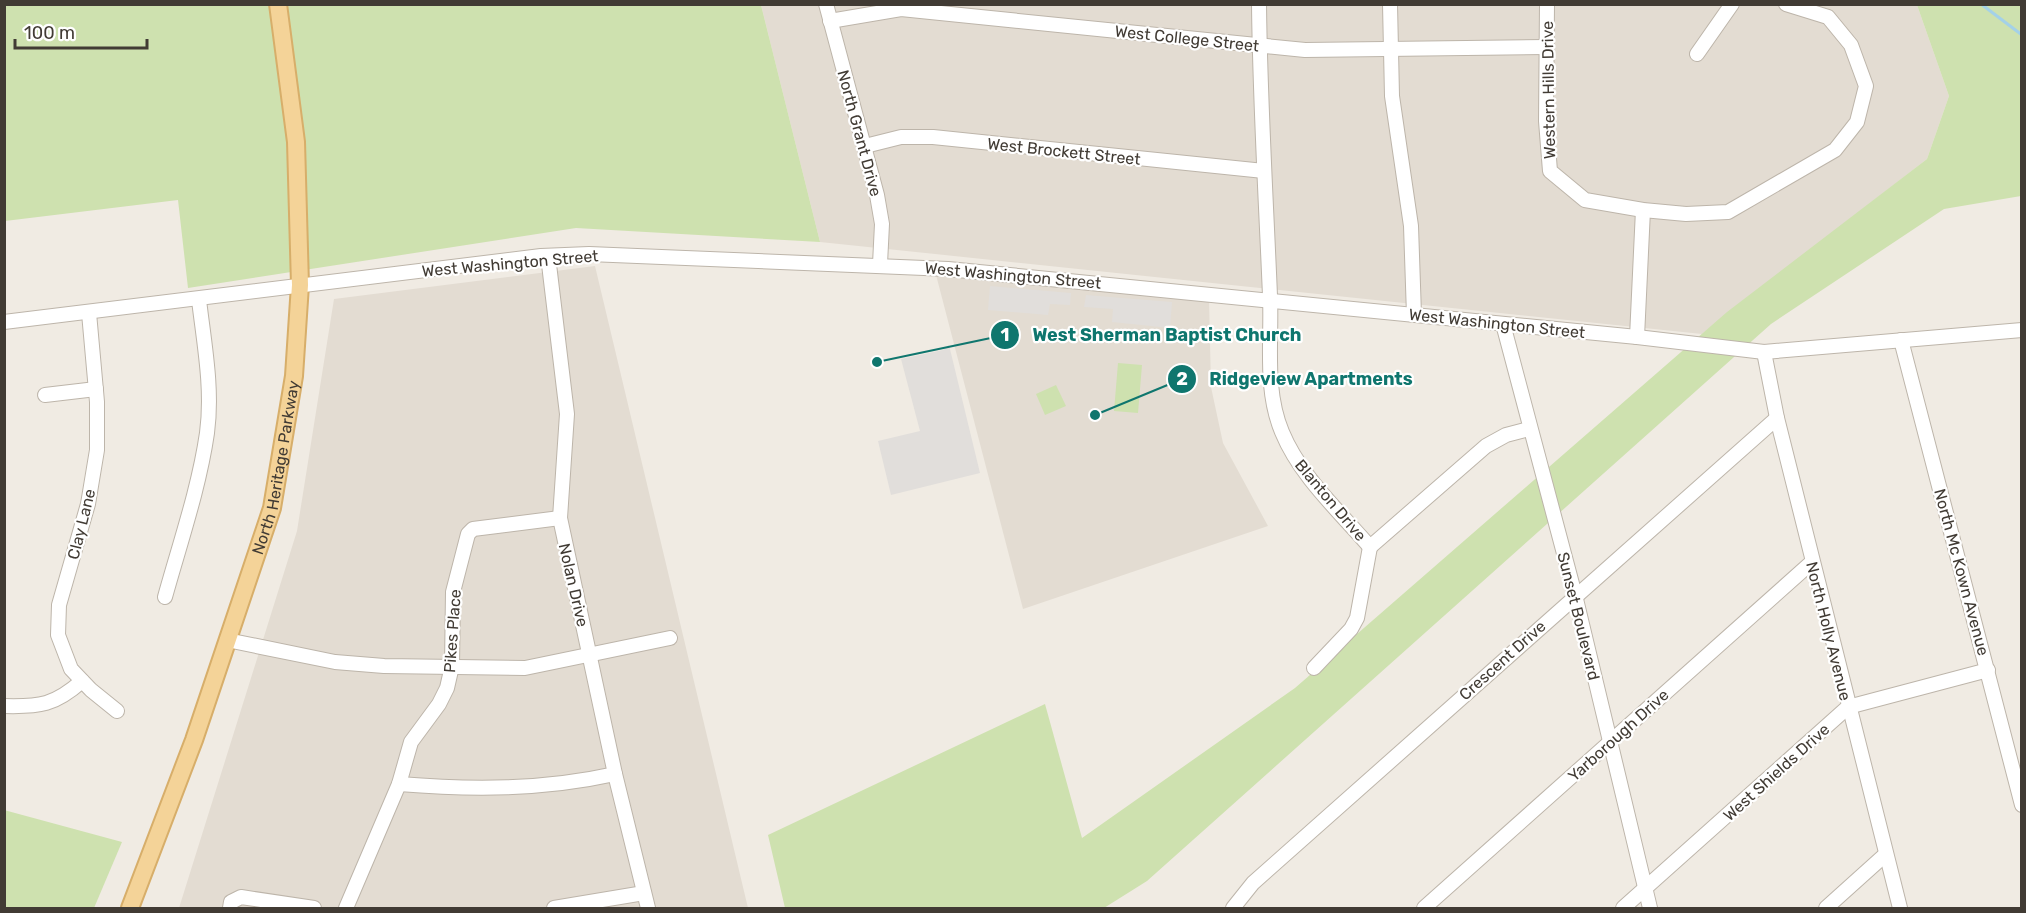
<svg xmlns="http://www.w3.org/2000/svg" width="2026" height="913" font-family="Rubik,sans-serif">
	<rect width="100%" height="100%" fill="#f0ebe3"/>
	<!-- residential -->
	<g fill="#e3dcd2">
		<path d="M761,5H1917L1949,96L1927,159L1702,334L820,242Z"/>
		<path d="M595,266L748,908H179L297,531L334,299Z"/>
		<path d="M935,271L1209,297L1211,387L1223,443L1268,526L1023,609Z"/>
	</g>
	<!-- green -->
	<g fill="#cee1af">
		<path d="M2018,4L2021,6V196L1944,209L1771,324L1147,881L1104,908H785L768,835L1045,704L1082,838L1295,688L1727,312L1927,159L1949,96L1917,5Z"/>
		<path d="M4,5H761L820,242L576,228L188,288L178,200L5,221Z"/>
		<path d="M1118,363L1142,365L1138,413L1114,411Z"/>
		<path d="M1056,385L1066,406L1045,415L1036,394Z"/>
		<path d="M4,810L122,842L94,908H5Z"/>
	</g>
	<!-- parking -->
	<g fill="#e1dedb">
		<path d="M990,286L1071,293L1070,305L1050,304L1048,315L988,310Z"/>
		<path d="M1086,295L1172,302L1170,328L1112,322L1113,309L1084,307Z"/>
		<path d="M949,345L980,473L891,495L878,441L920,431L901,359L943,350Z"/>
	</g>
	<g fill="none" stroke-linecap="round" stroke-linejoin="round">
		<!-- stream -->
		<path stroke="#a4d1e8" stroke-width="3" d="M1981,4L2022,35"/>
		<!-- minor casing -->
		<g stroke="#bdb5aa" stroke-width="16">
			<g id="minor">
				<path d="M826,4L877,195L882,224L880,264"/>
				<path d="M1259,4C1260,102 1266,199 1270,296C1272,341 1264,389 1282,432C1300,476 1339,511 1370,547"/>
				<path d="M1390,4L1392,96L1411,226L1414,315"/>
				<path d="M1547,4L1546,121L1550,171L1585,200L1643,210L1686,214L1728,212L1835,150L1857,122L1866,86L1851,45L1828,17L1786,4"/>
				<path d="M830,21L901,9L1305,50L1546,47"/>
				<path d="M1697,54L1732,4"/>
				<path d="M865,146L901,137H933L1264,171"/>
				<path d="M548,256L567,414L560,518L615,774L648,908"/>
				<path d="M89,313L97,402V450L88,504L59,605L58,635L71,669L91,690L117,711"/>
				<path d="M4,322L541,256L589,254L948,269L1637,337L1764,352L2022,330"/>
				<path d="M1503,324L1575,595L1650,908"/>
				<path d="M1637,337L1643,210"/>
				<path d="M1901,340L2022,805"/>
				<path d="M1764,352L1777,418L1900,908"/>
				<path d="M45,395L96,389"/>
				<path d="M1370,547L1486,446L1506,435L1529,429"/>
				<path d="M165,597C180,543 199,488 207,433C213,389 204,343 199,300"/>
				<path d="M227,640L335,662L384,666L525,668L670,638"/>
				<path d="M1314,668L1351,629L1357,618L1370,547"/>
				<path d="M4,706C40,707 55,705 82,681"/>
				<path d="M399,784C472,790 543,790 615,774"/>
				<path d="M230,908L231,902L241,897L314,908"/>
				<path d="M346,908L399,784L411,742L439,704L447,688L452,666L453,592L468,534L473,529L560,518"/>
				<path d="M554,908L644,893"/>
				<path d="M1233,908L1253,883L1777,418"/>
				<path d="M1424,908L1812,562"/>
				<path d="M1623,908L1848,707L1988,670"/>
				<path d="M1826,908L1886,854"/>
			</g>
		</g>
		<!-- major casing -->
		<g stroke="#d7ae6a" stroke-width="20">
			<g id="major">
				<path id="s1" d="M130,908L194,740L272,508L294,376L300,285L296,142L278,4"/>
			</g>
		</g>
		<!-- minor -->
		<use href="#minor" stroke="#fff" stroke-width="14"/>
		<!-- major -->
		<use href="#major" stroke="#f4d398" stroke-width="16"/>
	</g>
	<g text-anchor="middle" stroke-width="4.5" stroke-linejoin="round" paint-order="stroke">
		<!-- street labels -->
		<g font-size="16" fill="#413b34" stroke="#fff">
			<text transform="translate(1187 38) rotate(6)" y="6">West College Street</text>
			<text transform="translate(1548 90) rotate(-91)" y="6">Western Hills Drive</text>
			<text transform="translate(860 133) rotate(75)" y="6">North Grant Drive</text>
			<text transform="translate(1064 151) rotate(6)" y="6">West Brockett Street</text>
			<text transform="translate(510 263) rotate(-5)" y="6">West Washington Street</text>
			<text transform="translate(1013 275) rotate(5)" y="6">West Washington Street</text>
			<text transform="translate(1497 323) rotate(6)" y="6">West Washington Street</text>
			<text dy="6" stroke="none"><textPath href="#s1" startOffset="465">North Heritage Parkway</textPath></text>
			<text transform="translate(1331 500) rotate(50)" y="6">Blanton Drive</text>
			<text transform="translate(81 524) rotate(-76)" y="6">Clay Lane</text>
			<text transform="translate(1962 572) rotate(75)" y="6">North Mc Kown Avenue</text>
			<text transform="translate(574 585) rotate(77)" y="6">Nolan Drive</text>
			<text transform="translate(1579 616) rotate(76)" y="6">Sunset Boulevard</text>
			<text transform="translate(452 631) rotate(-86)" y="6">Pikes Place</text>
			<text transform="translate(1829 631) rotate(76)" y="6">North Holly Avenue</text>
			<text transform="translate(1502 660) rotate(-42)" y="6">Crescent Drive</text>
			<text transform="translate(1618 735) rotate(-42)" y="6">Yarborough Drive</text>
			<text transform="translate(1776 772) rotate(-42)" y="6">West Shields Drive</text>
		</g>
	</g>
	<!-- callouts -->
	<path fill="none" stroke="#0f766e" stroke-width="2" d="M877 362L1005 335M1095 415L1182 379"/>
	<g fill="#0f766e" stroke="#fff" stroke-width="2">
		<circle cx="877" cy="362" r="6"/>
		<circle cx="1095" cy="415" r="6"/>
		<circle cx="1005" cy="335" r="15"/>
		<circle cx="1182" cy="379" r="15"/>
	</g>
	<g font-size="18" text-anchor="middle" font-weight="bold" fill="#fff">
		<text x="1005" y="341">1</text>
		<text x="1182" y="385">2</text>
	</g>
	<g font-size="18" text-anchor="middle" font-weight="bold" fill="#0f766e" stroke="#fff" stroke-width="4.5" stroke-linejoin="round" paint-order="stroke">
		<text x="1167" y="341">West Sherman Baptist Church</text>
		<text x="1311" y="385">Ridgeview Apartments</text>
	</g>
	<!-- border -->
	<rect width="2026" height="913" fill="none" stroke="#413b34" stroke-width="12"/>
	<!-- scale -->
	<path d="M15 39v9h132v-9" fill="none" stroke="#413b34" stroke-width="3"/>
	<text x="24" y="39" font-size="18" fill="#413b34" stroke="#ffffff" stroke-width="4.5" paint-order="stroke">100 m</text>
</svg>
